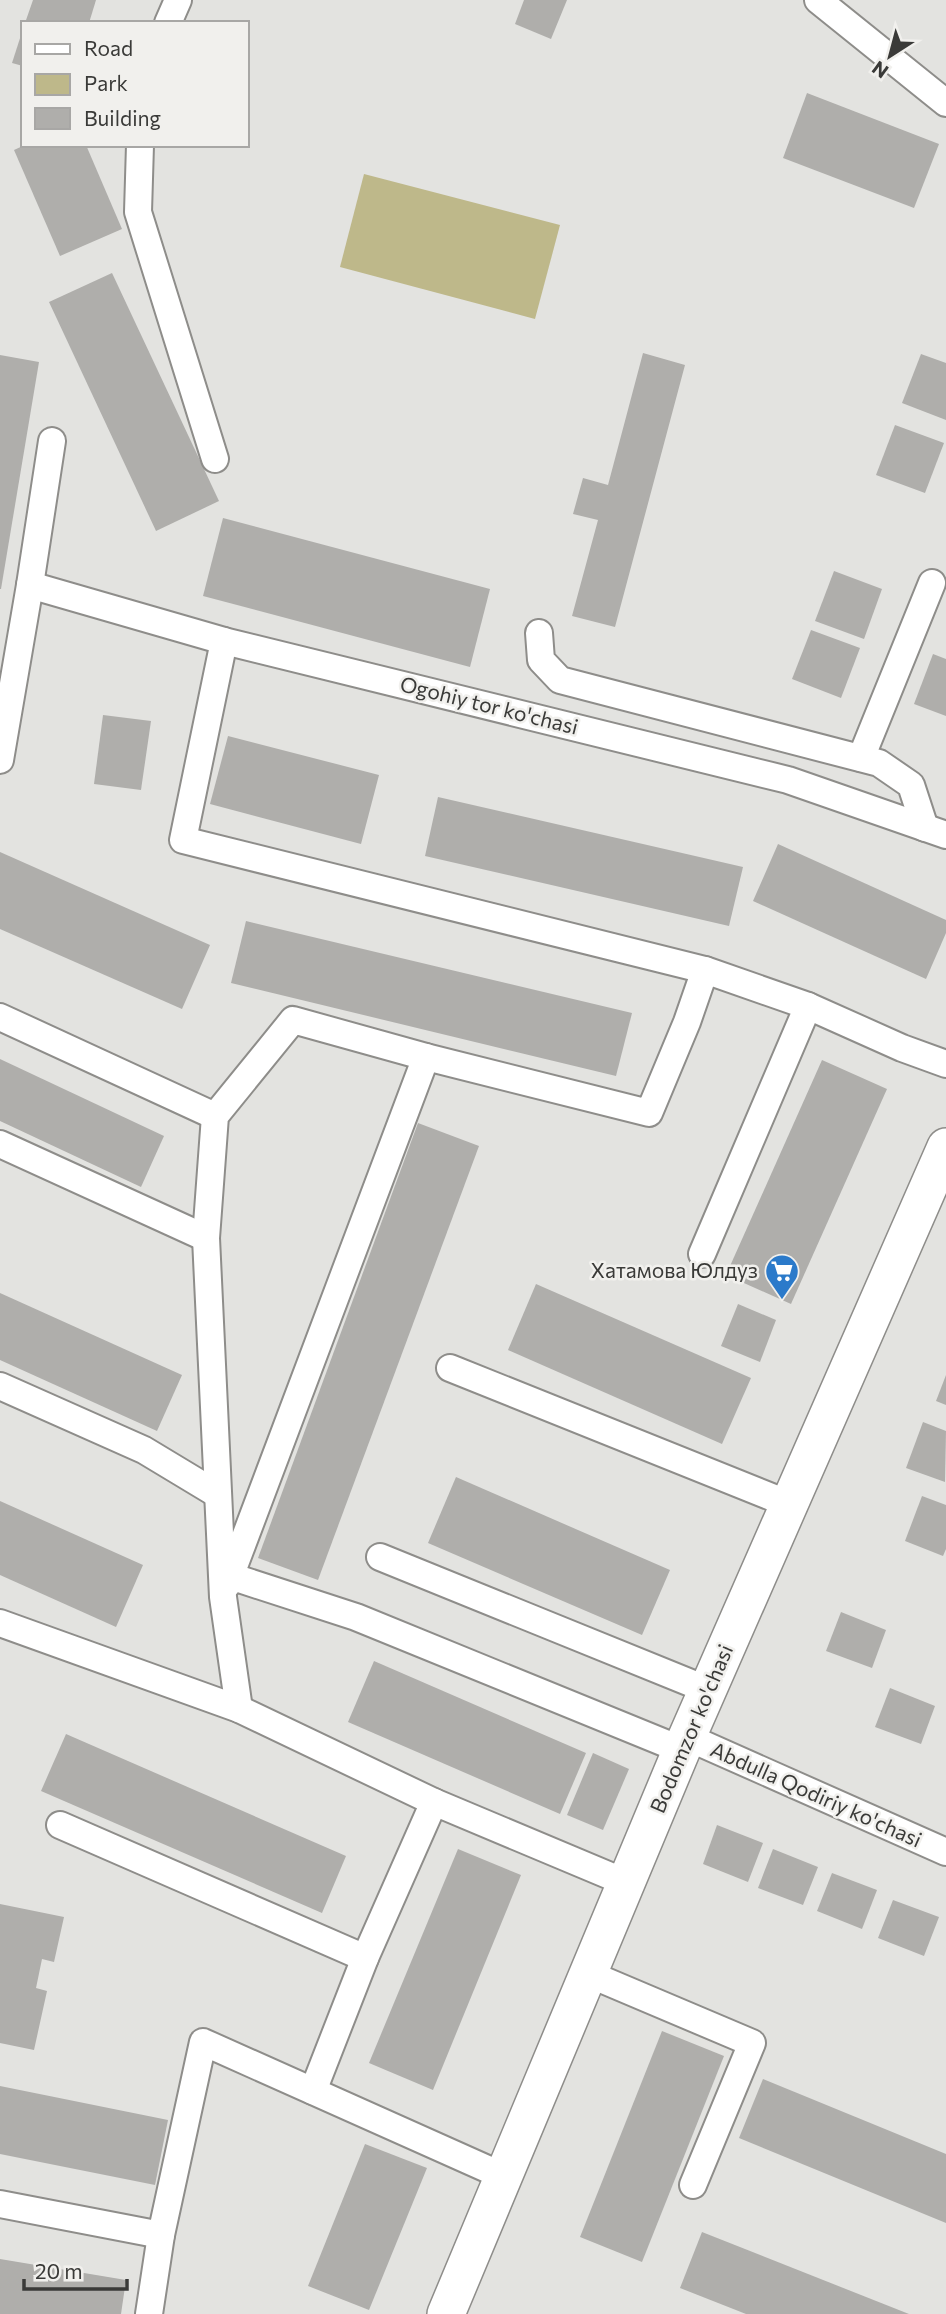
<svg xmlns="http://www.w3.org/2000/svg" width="946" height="2314" font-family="Commissioner,sans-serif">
	<rect width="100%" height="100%" fill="#e3e3e0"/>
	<!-- green -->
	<path fill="#beb88a" d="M364,174L560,225L535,319L340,267Z"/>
	<!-- building -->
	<g fill="#afaeab">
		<path d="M33,0H96L89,23H25Z"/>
		<path d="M524,0H567L551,39L515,24Z"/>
		<path d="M22,32H23V66L12,63Z"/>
		<path d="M807,93L939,144L914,208L783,158Z"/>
		<path d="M25,145H86L122,229L60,256L14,150Z"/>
		<path d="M112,273L219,501L156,531L49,302Z"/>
		<path d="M643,353L685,365L615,627L572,616L598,520L573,514L583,478L608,485Z"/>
		<path d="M921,354L946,363V420L902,403Z"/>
		<path d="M0,355L39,362L1,589H0Z"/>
		<path d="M895,425L944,443L925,493L876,475Z"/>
		<path d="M223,518L490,589L470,667L203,596Z"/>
		<path d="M834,571L882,589L864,639L815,621Z"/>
		<path d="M811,630L860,648L841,698L792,679Z"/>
		<path d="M933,654L946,659V716L914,704Z"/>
		<path d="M103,715L151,721L141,790L94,784Z"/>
		<path d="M228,736L379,775L361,844L210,804Z"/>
		<path d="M438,797L743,867L729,926L425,856Z"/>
		<path d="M778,844L946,920V933L926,979L753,901Z"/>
		<path d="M0,852L210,945L182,1009L0,929Z"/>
		<path d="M246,921L632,1013L616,1076L231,983Z"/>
		<path d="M0,1059L164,1136L141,1187L0,1121Z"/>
		<path d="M822,1060L887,1089L791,1304L726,1275Z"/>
		<path d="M418,1123L479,1146L318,1580L258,1558Z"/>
		<path d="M536,1284L751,1378L722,1444L508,1350Z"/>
		<path d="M0,1293L182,1375L157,1431L0,1360Z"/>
		<path d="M738,1304L776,1320L760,1362L721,1346Z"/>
		<path d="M946,1375V1405L936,1401Z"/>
		<path d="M923,1422L946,1431L945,1482L906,1468Z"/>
		<path d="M456,1477L670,1570L642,1635L428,1543Z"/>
		<path d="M922,1496L946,1505V1549L943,1556L905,1541Z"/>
		<path d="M0,1501L143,1565L116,1627L0,1575Z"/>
		<path d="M841,1612L886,1630L872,1668L826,1651Z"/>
		<path d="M374,1661L586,1753L560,1814L348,1722Z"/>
		<path d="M890,1688L935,1706L921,1744L875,1727Z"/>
		<path d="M66,1734L346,1856L322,1913L41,1791Z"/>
		<path d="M593,1753L629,1769L603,1830L567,1815Z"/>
		<path d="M717,1825L763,1843L748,1882L703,1864Z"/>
		<path d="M458,1849L521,1875L433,2090L369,2063Z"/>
		<path d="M773,1849L818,1867L803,1905L758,1888Z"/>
		<path d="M832,1873L877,1890L862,1929L817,1911Z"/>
		<path d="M893,1900L939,1917L924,1956L878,1938Z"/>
		<path d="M0,1904L64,1917L54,1962L42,1959L36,1988L47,1991L34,2050L0,2043Z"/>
		<path d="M662,2031L724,2056L642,2262L580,2237Z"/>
		<path d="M763,2079L946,2154V2223L739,2138Z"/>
		<path d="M0,2086L168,2120L155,2185L0,2154Z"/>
		<path d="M365,2144L427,2168L369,2310L308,2286Z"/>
		<path d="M702,2232L909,2314H746L680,2288Z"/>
		<path d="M0,2259L126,2280L121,2314H0Z"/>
	</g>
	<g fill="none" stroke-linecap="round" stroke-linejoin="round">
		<!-- street casing -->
		<g stroke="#8e8d8a" stroke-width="30">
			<g id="street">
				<path d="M818,0L946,103"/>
				<path d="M168,23L178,0"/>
				<path d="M140,145L138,212L215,459"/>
				<path d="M30,585L224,641L788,780L946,835"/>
				<path d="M539,633L541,660L560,680L879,763L911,785L925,828"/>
				<path d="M224,641L183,840L705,970"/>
				<path d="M861,758L932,583"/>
				<path d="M0,760L30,585L52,441"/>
				<path d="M0,1017L215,1116"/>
				<path d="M0,1144L206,1238"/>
				<path d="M702,1254L808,1006"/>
				<path d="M450,1368L789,1504"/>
				<path d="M0,1386L144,1450L217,1494"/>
				<path d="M380,1557L708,1690"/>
				<path d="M230,1576L356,1617L682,1750"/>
				<path d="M227,1585L426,1057"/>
				<path d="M0,1623L239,1709L434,1802L627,1883"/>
				<path d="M239,1709L223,1597L206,1238L215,1116L293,1020L426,1057L649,1113L687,1022L705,970L808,1006L902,1048L946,1064"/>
				<path d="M687,1737L946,1852"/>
				<path d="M60,1825L365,1958"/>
				<path d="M589,1974L752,2043L693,2185"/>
				<path d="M313,2091L365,1958L434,1802"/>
				<path d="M0,2204L161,2235"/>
				<path d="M149,2314L161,2235L203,2042L503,2176"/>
			</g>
		</g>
		<!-- secondary casing -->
		<g stroke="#8e8d8a" stroke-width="40">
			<path id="secondary" d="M446,2314L687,1737L946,1147"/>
		</g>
		<!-- street -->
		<use href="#street" stroke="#fff" stroke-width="26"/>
		<!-- secondary -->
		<use href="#secondary" stroke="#fff" stroke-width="37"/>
	</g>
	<!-- icons -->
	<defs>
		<g id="supermarket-pin" transform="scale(1.75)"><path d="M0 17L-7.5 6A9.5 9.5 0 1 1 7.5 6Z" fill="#2b7aca" stroke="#f1f0ed"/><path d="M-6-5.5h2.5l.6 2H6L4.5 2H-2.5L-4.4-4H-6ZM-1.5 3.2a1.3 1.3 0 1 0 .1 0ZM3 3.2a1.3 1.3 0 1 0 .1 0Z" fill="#fff"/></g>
	</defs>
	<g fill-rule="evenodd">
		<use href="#supermarket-pin" x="782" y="1271"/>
	</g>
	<g text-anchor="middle" stroke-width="5" stroke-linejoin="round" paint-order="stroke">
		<!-- street labels -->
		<g font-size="21" fill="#3a3a38" stroke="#f1f0ed">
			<text transform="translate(489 706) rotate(14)" y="7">Ogohiy tor ko'chasi</text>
			<text transform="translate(692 1729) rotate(-67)" y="7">Bodomzor ko'chasi</text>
			<text transform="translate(816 1795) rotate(24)" y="7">Abdulla Qodiriy ko'chasi</text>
		</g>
		<!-- poi labels -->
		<g font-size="21" fill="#3a3a38" stroke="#f1f0ed" text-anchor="end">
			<text x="758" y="1278">Хатамова Юлдуз</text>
		</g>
	</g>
	<!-- legend -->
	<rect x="21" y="21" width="228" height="126" fill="#f1f0ed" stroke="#a8a7a5" stroke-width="2"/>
	<rect x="35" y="44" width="35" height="10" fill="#ffffff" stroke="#a8a7a5" stroke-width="2"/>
	<text x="84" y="56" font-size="21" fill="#3a3a38">Road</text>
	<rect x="35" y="74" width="35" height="21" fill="#beb88a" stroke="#a8a7a5" stroke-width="2"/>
	<text x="84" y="91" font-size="21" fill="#3a3a38">Park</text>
	<rect x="35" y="108" width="35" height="21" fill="#afaeab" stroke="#a8a7a5" stroke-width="2"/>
	<text x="84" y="126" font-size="21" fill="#3a3a38">Building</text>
	<!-- north arrow -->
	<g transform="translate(890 56) rotate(216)" stroke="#f1f0ed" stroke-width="5" paint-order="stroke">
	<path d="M0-5L12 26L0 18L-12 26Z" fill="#3a3a38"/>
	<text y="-10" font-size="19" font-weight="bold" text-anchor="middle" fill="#3a3a38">N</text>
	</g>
	<!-- scale -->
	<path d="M24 2279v10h103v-10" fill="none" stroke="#3a3a38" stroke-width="3.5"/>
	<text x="35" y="2279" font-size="21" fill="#3a3a38" stroke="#f1f0ed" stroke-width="5" paint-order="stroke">20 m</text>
</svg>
